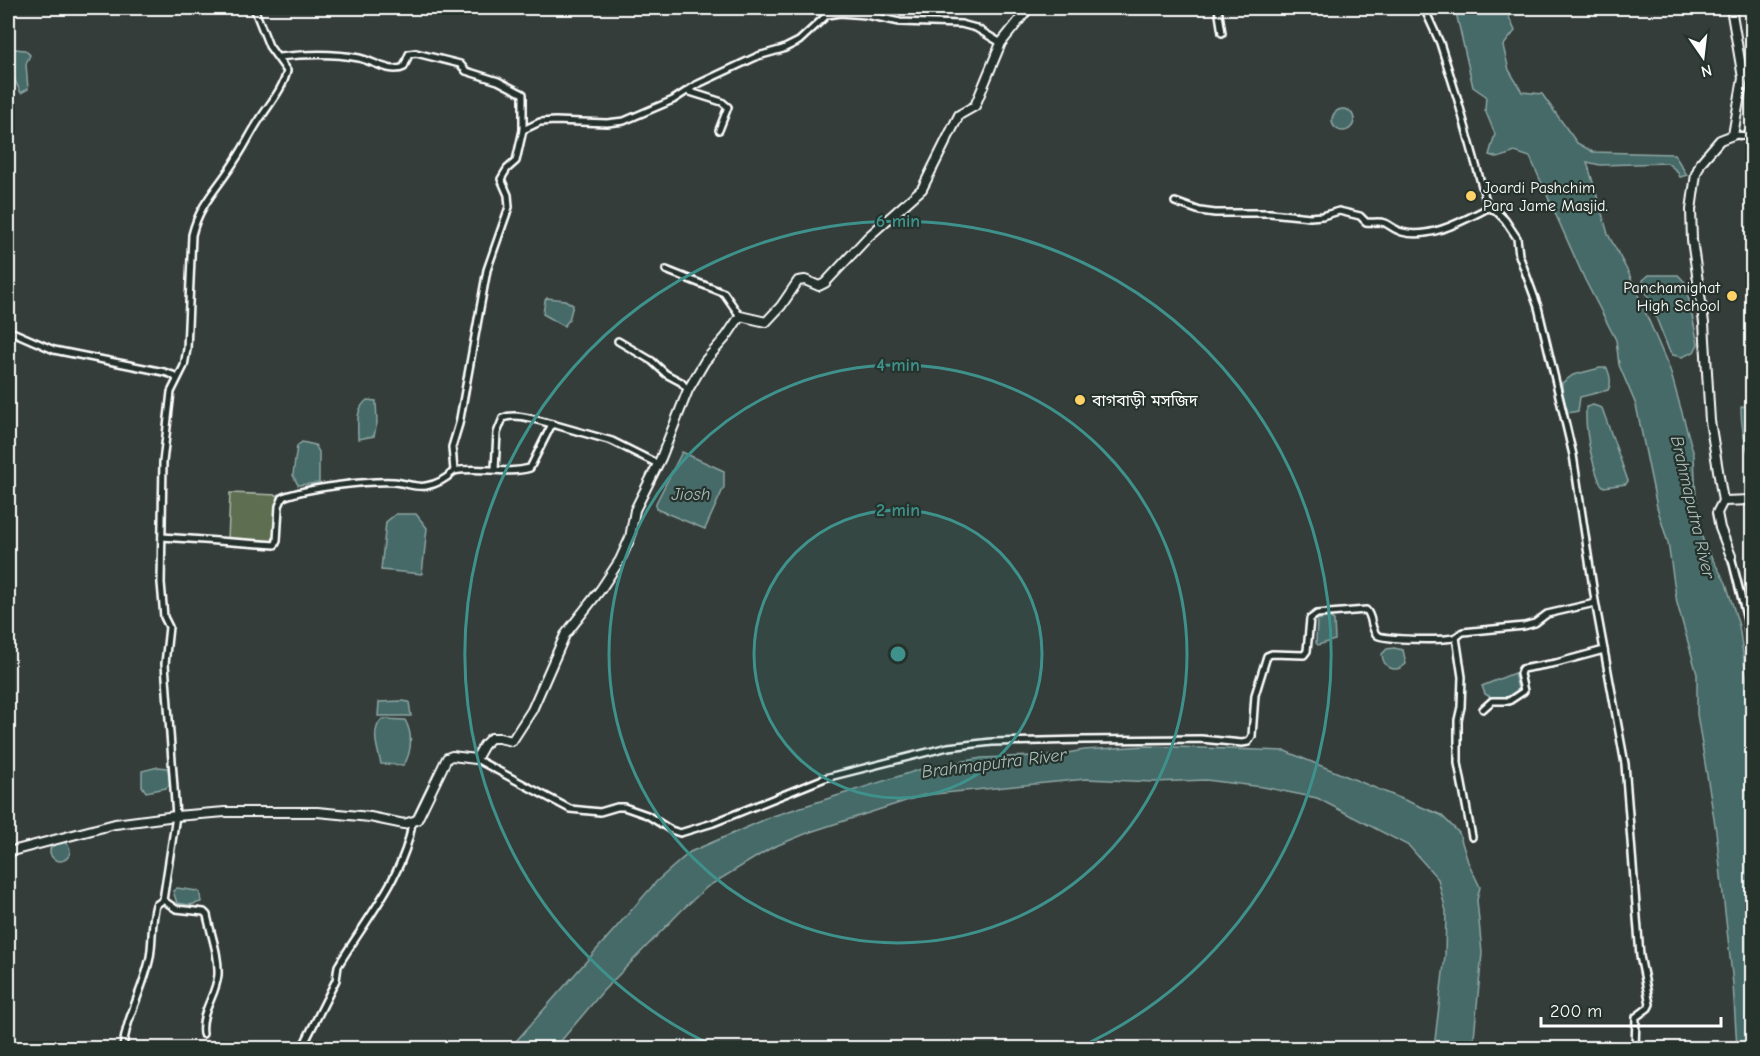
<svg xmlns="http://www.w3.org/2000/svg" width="1760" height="1056" font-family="'Comic Neue','Noto Sans Bengali',sans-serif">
	<rect width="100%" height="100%" fill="#343d3a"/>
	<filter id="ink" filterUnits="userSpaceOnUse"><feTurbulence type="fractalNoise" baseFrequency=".0167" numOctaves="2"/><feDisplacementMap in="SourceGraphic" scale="12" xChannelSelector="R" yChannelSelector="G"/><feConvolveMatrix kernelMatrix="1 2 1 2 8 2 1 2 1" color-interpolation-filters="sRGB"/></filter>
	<g filter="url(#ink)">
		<!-- green -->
		<path fill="#5d6e51" stroke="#aeb6a8" stroke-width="1.5" d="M230,493L278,495L274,542L228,540Z"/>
		<!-- water -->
		<g fill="#456a68" stroke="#8fa6a4" stroke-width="1.5">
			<path d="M1455,8H1505L1515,31L1503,46L1509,70L1522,92L1542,94L1577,143L1593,152L1674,154L1687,175L1680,177L1677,171L1667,163L1600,165L1587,162L1608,234L1629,274L1670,370L1694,455L1697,522L1705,546L1726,583L1739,626L1750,702L1752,742V1048H1737L1733,984L1716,831L1697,714V674L1677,603L1668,543L1657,507L1636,405L1619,365L1616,340L1585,280L1530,157L1515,152L1498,158L1489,155L1495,134L1485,110L1486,96L1473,87Z"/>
			<path d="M15,49L25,50L30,55L26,64L28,89L21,93C15,81 7,66 10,52Z"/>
			<circle cx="1343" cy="120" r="11"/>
			<path d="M1649,275H1678L1685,282L1698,344L1694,352L1682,357L1673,355L1669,350L1644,287L1643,280Z"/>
			<path d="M547,298L565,300L573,305L569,320L564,326L543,314L545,300Z"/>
			<path d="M1600,368H1607C1610,375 1612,384 1608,390L1580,397L1578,411L1568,413L1562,392V383L1573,375Z"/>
			<path d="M367,400L376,401L377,423L374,436L358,439C358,425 355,409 367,400Z"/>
			<path d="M1593,405L1602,408L1628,481L1626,484L1604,487L1600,483C1591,459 1585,433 1586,407Z"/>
			<path d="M1746,406H1752V459L1750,458C1744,442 1741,424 1741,407Z"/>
			<path d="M302,442L315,445L319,452V483L298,485L293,475L297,446Z"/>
			<path d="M682,452L724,471V487L705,529L656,509V503Z"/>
			<path d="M396,514H416L427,528L422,574L381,570L386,522Z"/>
			<path d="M1329,617L1334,620L1335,640L1318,645L1316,643L1317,620Z"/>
			<path d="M1394,648L1403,650L1406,664C1395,674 1383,668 1382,654L1387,649Z"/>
			<path d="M1514,673L1518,689C1510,702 1496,701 1485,694L1482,686Z"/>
			<path d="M402,701L409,702L411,716H378L379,702Z"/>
			<path d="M382,719L405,720C413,734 412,751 404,765L381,764C378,750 370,731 382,719Z"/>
			<path d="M1146,746L1285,751L1441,815L1459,833L1468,862L1480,887L1477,900L1482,953L1473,1048H1434L1445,956L1446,911L1438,879L1409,846L1317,798L1263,787L1206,780L1154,782L1086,779L924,795L810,832L771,848L707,887L682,910L603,991L555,1048H510L657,881L690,852L773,816L928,767L982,758L1056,755L1084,750Z"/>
			<path d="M158,767L168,768L170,784L166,788L146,792L142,786V771Z"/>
			<circle cx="60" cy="851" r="10"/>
			<path d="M177,888L197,891L200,893L201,902L190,905L177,903L173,891Z"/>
		</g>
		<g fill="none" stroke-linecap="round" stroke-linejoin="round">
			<!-- street casing -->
			<g stroke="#fff" stroke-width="10">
				<g id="street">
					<path d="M1218,8L1222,33"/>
					<path d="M1424,8L1440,43L1457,97L1488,208L1495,210L1505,220L1517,238L1519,255L1538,307L1573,455L1595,601L1625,764L1640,956L1650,1004L1648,1008L1636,1017L1635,1048"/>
					<path d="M279,57C305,54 333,53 359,58C373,61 391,74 404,67L409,54L416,53L460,64L466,71L498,81L523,94V130"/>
					<path d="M687,91L722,102L728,107L719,130"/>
					<path d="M1733,135L1752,136"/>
					<path d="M1175,202L1200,211L1215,213H1270L1310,217L1322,216L1339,211L1360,216L1366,222C1372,223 1379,221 1385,223C1391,226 1395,230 1402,232C1430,240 1464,220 1488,208"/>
					<path d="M666,270L724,293L740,316"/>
					<path d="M8,330L54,350L164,372L173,375L177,379"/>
					<path d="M618,341L652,361L666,374L681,382L688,390"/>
					<path d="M658,464L612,441L552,424L530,468C506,475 479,466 454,471L452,447L459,424L487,270L509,207L508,195L501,179L507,169L516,161L523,130L540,122L555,121L607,123L624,121L673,100L696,85L758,56L783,49L799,41L827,15L840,13L866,15L900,22L961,24L976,28L1001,43"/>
					<path d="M495,469L497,433L503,418C516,412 539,421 552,424"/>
					<path d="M162,537L275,545L277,541L279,506L283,497C311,487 365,481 394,482C405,483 417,488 426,486C438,484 446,479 454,471"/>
					<path d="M1731,556L1747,620L1752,656"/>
					<path d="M1456,637L1462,677L1461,707L1458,720V763L1472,837"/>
					<path d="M1483,709L1492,701H1509L1524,691L1520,674L1522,669L1556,663L1604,650"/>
					<path d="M476,759L570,809L600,812L617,807H624L647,815L671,830L680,833L713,823L825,778L948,747L992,742L1084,740L1201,739L1242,743L1248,742L1252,736L1255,695L1267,656L1272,654L1304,655L1307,651L1310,619L1317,614L1366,610C1373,616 1370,629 1377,635C1383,640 1448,641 1456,637C1459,636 1460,633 1463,632L1524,626L1535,623L1547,614L1595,603"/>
					<path d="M163,900L176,909L204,912L207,915C211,935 219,954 218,975C216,996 200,1012 203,1034"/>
					<path d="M123,1048C126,1017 144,988 150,957C153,940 151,922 156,905L163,900L176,816L165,664L169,627L164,617L161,583L163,462L171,392L184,366L187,349L192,235C200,202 220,186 236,159C245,146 251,132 260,119C270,103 283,89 287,71L269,46L254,8"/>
					<path d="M302,1048L336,980L338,966C364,922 405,875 412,823"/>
				</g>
			</g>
			<!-- secondary casing -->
			<g stroke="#fff" stroke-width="12">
				<g id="secondary">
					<path d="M1723,501L1752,500"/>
					<path d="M1731,556L1720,528L1717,513L1723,501L1710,421L1704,323L1692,240L1691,210L1696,174L1701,162L1720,140L1733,135L1743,78L1731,8"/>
					<path d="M8,852L115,824L176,816L225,812H317L370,817L404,824L417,820L447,758L452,756L476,759L484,745L491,738H499L512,741L532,710L565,635L601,589L620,560L630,538L635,510L661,458L688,390L705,361L726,337L740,316L766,322L781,306L798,281L805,280L819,286L825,283L868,237L922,189L959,115L975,106L1001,43L1029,8"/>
				</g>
			</g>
			<!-- street -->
			<use href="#street" stroke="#26332d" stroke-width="5"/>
			<!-- secondary -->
			<use href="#secondary" stroke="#26332d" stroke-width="8"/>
		</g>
	</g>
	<!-- distance rings -->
	<circle cx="898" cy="654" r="144" fill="#3f918b" fill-opacity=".12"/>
	<g fill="none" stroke="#3f918b" stroke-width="3">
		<circle cx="898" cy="654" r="144"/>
		<circle cx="898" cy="654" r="289"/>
		<path d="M718 1048A433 433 0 1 1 1078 1048"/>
	</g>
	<!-- markers -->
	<g fill="#ffd166" stroke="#26332d" stroke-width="2">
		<circle cx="1471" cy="196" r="6"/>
		<circle cx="1732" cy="296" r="6"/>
		<circle cx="1080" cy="400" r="6"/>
	</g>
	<g text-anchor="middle" stroke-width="4.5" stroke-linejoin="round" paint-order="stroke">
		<!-- poi labels -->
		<g font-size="16" fill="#fff" stroke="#26332d" text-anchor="start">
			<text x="1483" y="193">Joardi Pashchim<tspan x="1483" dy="18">Para Jame Masjid.</tspan></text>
			<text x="1720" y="293" text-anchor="end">Panchamighat<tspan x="1720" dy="18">High School</tspan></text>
			<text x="1092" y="406">বাগবাড়ী মসজিদ</text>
		</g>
		<!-- water labels -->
		<g font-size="18" font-style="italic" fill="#abbcbb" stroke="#26332d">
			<text x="691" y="500">Jiosh</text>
			<text transform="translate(1693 507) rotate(77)" y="6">Brahmaputra River</text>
			<text transform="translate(994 763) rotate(-7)" y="6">Brahmaputra River</text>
		</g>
	</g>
	<circle cx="898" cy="654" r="9" fill="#3f918b" stroke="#26332d" stroke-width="3"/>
	<g font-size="18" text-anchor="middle" font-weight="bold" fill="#3f918b" stroke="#26332d" stroke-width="4.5" stroke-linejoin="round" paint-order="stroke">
		<text x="898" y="227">6 min</text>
		<text x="898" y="371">4 min</text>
		<text x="898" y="516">2 min</text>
	</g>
	<!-- margin -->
	<rect width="1760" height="1056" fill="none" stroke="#26332d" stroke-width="30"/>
	<rect x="15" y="15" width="1730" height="1026" fill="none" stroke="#fff" stroke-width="2" filter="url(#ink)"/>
	<!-- north arrow -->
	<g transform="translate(1703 57) rotate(166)" stroke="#26332d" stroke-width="4.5" paint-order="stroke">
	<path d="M0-4.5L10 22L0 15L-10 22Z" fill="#ffffff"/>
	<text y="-9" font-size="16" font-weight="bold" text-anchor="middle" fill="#ffffff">N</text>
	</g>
	<!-- scale -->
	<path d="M1541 1017v9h180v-9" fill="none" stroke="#ffffff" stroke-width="3"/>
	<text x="1550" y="1017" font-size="18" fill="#ffffff" stroke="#26332d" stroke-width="4.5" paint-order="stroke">200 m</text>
</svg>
